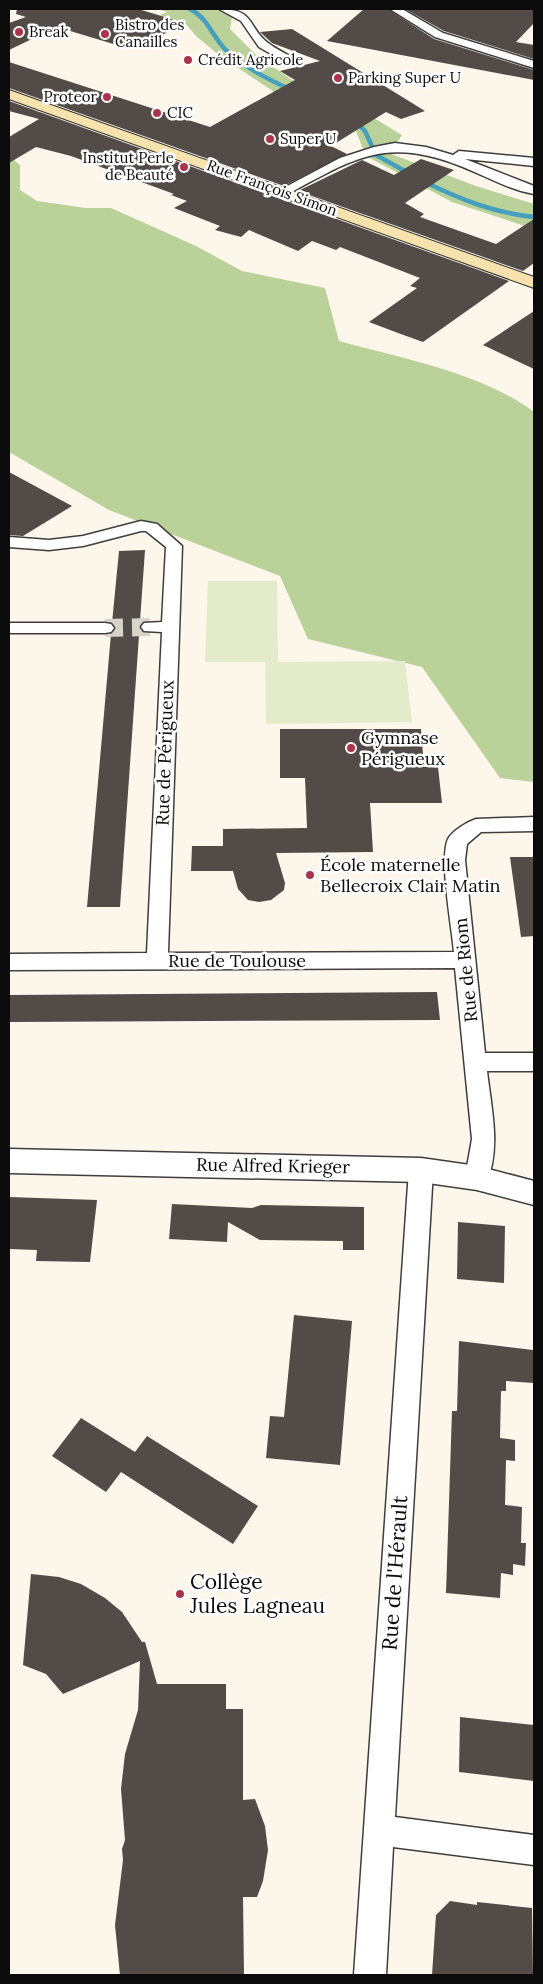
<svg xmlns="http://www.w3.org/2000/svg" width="543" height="1984" font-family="Lora,serif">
	<rect width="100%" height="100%" fill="#fcf6eb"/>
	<!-- forest -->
	<g fill="#bbd19a">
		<path d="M157,9H215L232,17L230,29L256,55L298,84L349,103L402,135L398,141L383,146L391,154L476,186L534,204V229L452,202L366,156L355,129L274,92L219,55L197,37L185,23L160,15L167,12Z"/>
		<path d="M9,156L20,165V190L37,201L86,208H111L196,246L242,271L325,288L339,341C401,358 482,373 534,412V782L500,778L422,667L308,639L280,576L109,510L9,452Z"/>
	</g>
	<!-- pitch -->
	<path fill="#e4ebca" d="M208,581H277L278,662L405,661L412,722L266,724L265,662H205Z"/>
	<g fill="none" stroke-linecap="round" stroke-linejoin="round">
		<!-- stream -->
		<g stroke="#469fbc" stroke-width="4.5">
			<path d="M190,9C208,18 212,36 225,49C243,67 268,79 291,90"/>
			<path d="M355,121L365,131L376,155L410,174"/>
			<path d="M423,181C459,199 494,213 534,217"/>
		</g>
	</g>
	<!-- building -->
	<g fill="#524b48">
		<path d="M17,9H138L185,23L139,47L127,43L120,46L57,27L9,50V23L26,17L16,14Z"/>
		<path d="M364,9H388L434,39L534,70V80L327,41Z"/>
		<path d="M405,9H534V23L516,42L534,45V59L444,31Z"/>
		<path d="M292,29L425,111L401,119L386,112L331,146L347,154L284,186L9,88V62L210,127L295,80L280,71L320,61L272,43L260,32Z"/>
		<path d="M9,101L509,281L423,342L398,333L369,322L417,288L410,286L420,278L340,247L336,250L312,241L298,251L249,230L241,237L215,230L220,226L174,208L187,201L171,195L174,194L71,156L36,147L9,163V137L39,119L9,111Z"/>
		<path d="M421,159L454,170L405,203L424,214L420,217L496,244L534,219V263L523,271L298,191L362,160L394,175Z"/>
		<path d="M534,311V369L483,345Z"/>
		<path d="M9,472L72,506L23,536L9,535Z"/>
		<path d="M145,550L120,907H87L111,634L116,628L112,623L119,551Z"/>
		<path d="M280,729H421L424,767H438L442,803H370L373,852L276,853L285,883L284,890L271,900L259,902L248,900L238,889L233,871H191L192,846H223V829L307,828L305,778H280Z"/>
		<path d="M510,857H534V936L521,937Z"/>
		<path d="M437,992L440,1020L9,1022V995Z"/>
		<path d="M9,1197L97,1200L90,1262L36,1261L37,1250L9,1249Z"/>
		<path d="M172,1204L252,1208L261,1205L364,1207V1250H343V1241L260,1240L228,1222L227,1242L169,1239Z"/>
		<path d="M458,1222L505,1226L504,1283L457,1279Z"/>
		<path d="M294,1315L352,1321L340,1465L266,1458L270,1416L284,1417Z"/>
		<path d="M459,1341L533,1350L534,1383L506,1381V1391H501L500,1438L515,1440V1461L506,1460L505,1505L522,1507L521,1543H526L525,1566L513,1564V1575L501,1573L500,1598L446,1593L452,1411H457Z"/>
		<path d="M81,1418L135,1452L147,1436L258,1506L233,1544L121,1472L106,1492L52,1456Z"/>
		<path d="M31,1574L59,1577L81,1584L105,1598L122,1612L142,1642H145L157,1684H226V1709H243V1800L255,1799L265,1826L268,1850L263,1881L257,1897H243L244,1975H120L115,1925L123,1860L122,1849L125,1840L121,1789L125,1754L138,1710L140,1661L63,1694L46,1674L23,1665Z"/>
		<path d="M460,1717L534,1725V1781L459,1772Z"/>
		<path d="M450,1901L477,1905V1902L532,1908L533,1975H432L436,1915Z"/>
	</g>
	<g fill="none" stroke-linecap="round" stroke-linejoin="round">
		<!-- minor-tunnel -->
		<path stroke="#d8d3c9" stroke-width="18" stroke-dasharray="18 9" stroke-linecap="butt" d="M105,628L150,627"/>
		<!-- minor casing -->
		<g stroke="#3e3e3e" stroke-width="3">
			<g id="minor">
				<path d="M219,9C256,9 247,27 268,43C276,49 285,53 293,58V62H285L259,47L241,21Z"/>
				<path d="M390,9H402L443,33L534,61V68L435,37Z"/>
				<path d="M395,143L426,147L453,155L459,151L534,158V166L465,159L534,186V194C509,190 486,176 463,167C385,136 355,158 286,195L282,196L276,192L340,158L374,147Z"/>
				<path d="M141,521L157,524L182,546L168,953L454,952C452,928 439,859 448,839C452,831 467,822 476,819L534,817V831L481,832L467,844L465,860L485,1053H534V1071H487C491,1107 502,1151 485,1185L477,1188L469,1185L465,1178L472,1139L455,968L9,970V954L147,953L162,632L144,631L141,627L144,623L162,622L166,547L146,531H141L83,546L49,550L9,547V537L49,540L83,536Z"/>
				<path d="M9,623H105L111,624L114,628L111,632L105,633H9Z"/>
				<path d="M421,1160L429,1163L433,1170L395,1817L534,1835V1865L393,1847L386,1975H354L409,1170L413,1163Z"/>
			</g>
		</g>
		<!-- tertiary casing -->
		<g stroke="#3e3e3e" stroke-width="3">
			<path id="tertiary" d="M9,1149L421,1158L477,1166L534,1181V1205L477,1190L421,1182L9,1173Z"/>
		</g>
		<!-- secondary casing -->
		<g stroke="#2d2d2d" stroke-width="2">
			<path id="secondary" d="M9,90L534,277V288L9,99Z"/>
		</g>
		<!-- minor -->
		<use href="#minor" fill="#fff" fill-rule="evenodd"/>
		<!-- tertiary -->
		<use href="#tertiary" fill="#fff" fill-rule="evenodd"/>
		<!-- secondary -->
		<use href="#secondary" fill="#f5e2ad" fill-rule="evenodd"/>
	</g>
	<!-- markers -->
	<g fill="#a9344c" stroke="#fff" stroke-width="2">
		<circle cx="19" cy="32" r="5"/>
		<circle cx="105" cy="34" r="5"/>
		<circle cx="188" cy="60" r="5"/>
		<circle cx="338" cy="78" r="5"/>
		<circle cx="107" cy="97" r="5"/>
		<circle cx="157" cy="113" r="5"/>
		<circle cx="270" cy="139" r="5"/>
		<circle cx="184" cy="167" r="5"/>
		<circle cx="351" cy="748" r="5"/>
		<circle cx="310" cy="875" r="5"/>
		<circle cx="180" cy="1594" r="5"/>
	</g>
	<g text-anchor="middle" stroke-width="5" stroke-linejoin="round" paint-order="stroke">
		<!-- far-poi labels -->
		<g font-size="15" fill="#0b0b0b" stroke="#fff" text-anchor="start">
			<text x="115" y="30">Bistro des<tspan x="115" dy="17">Canailles</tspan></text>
			<text x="29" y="37">Break</text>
			<text x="198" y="65">Crédit Agricole</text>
			<text x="348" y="83">Parking Super U</text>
			<text x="97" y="102" text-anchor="end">Proteor</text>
			<text x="167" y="118">CIC</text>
			<text x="280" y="144">Super U</text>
			<text x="174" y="163" text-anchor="end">Institut Perle<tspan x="174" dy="17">de Beauté</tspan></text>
		</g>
		<!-- far-street labels -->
		<g font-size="15" fill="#0b0b0b" stroke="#fff">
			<text transform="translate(272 188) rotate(20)" y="5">Rue François Simon</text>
		</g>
		<!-- poi labels -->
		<g font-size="18" fill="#0b0b0b" stroke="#fff" text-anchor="start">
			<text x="361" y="744">Gymnase<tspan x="361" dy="21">Périgueux</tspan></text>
			<text x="320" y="871">École maternelle<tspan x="320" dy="21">Bellecroix Clair Matin</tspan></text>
		</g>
		<!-- street labels -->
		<g font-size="18" fill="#0b0b0b" stroke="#fff">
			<text transform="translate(165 753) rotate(-88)" y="6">Rue de Périgueux</text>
			<text x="237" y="967">Rue de Toulouse</text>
			<text transform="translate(466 970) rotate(-96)" y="6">Rue de Riom</text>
			<text transform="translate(273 1166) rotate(1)" y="6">Rue Alfred Krieger</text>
		</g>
		<!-- near-street labels -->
		<g font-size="21" fill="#0b0b0b" stroke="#fff">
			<text transform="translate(395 1573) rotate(-86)" y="7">Rue de l'Hérault</text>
		</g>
		<!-- near-poi labels -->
		<g font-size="21" fill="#0b0b0b" stroke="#fff" text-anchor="start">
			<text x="190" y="1589">Collège<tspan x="190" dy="24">Jules Lagneau</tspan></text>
		</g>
	</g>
	<!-- border -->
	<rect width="543" height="1984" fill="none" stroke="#0b0b0b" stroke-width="20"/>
</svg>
